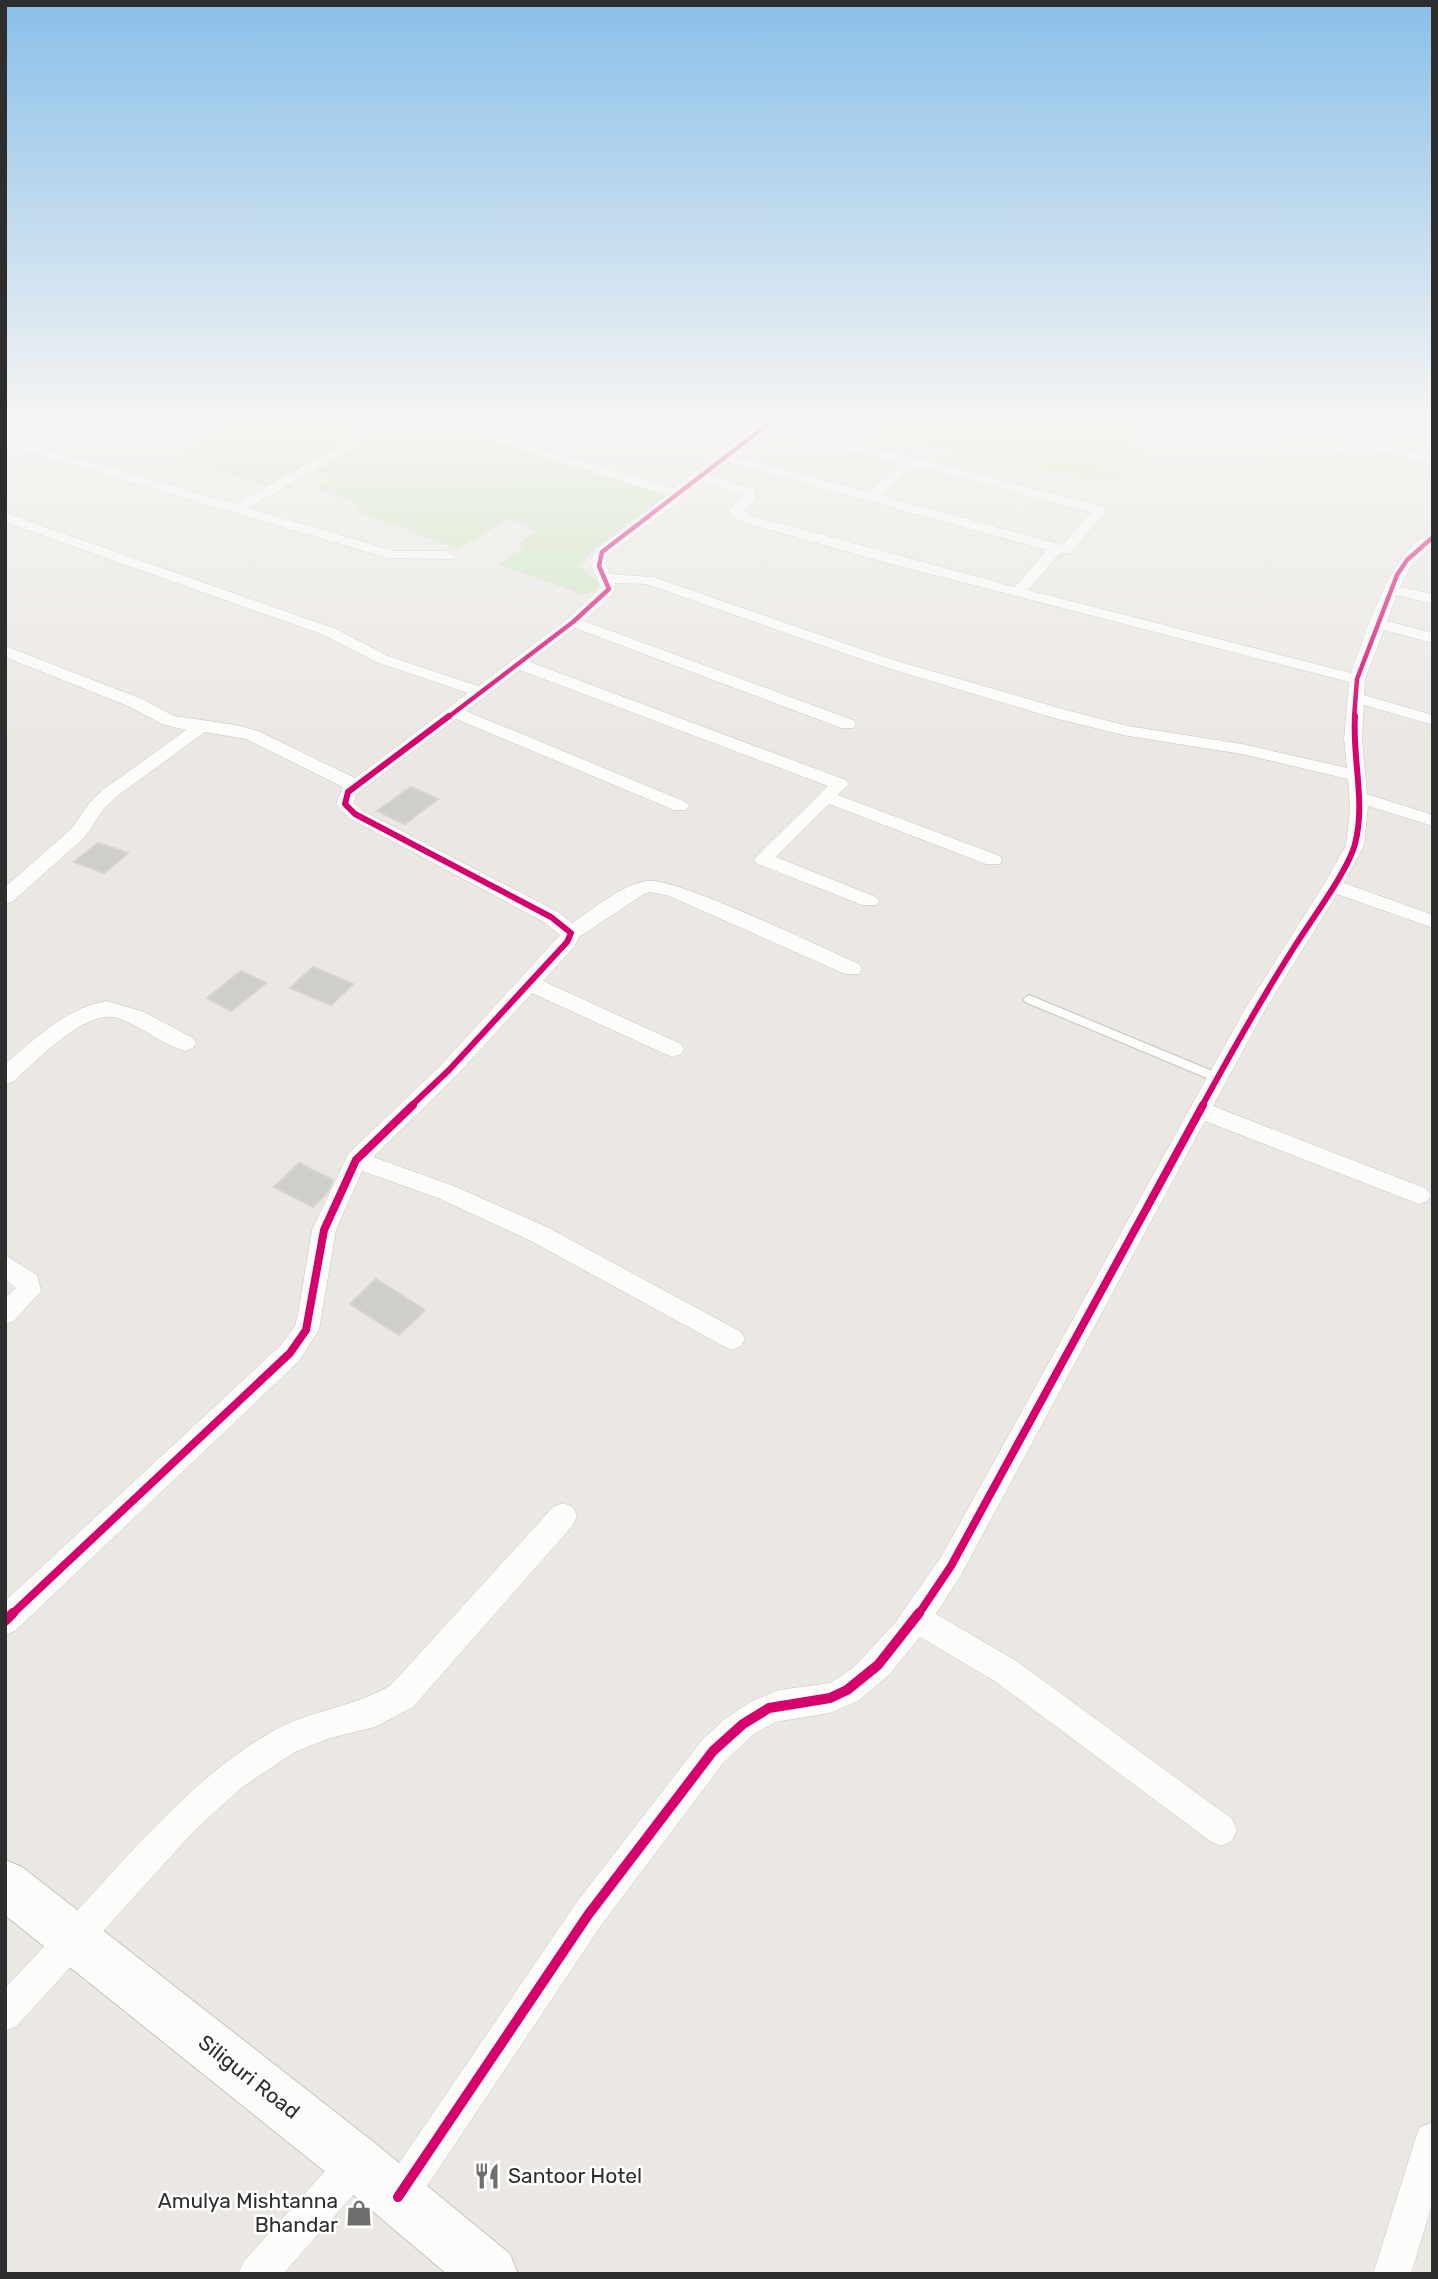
<svg xmlns="http://www.w3.org/2000/svg" width="1438" height="2279" font-family="Rubik,sans-serif">
	<rect width="100%" height="100%" fill="#ebe8e4"/>
	<!-- education -->
	<path fill="#e5e0d3" d="M902,419H1122L1148,478L1129,477L1114,486L883,434Z"/>
	<!-- green -->
	<path fill="#cce5be" d="M249,419H364L338,433L359,440C378,429 384,431 404,439L414,433L433,439L453,429L667,493L664,498L597,546L579,566L601,584L596,591L582,594L498,564L524,547L517,544L537,531L510,519L457,549L354,510L360,506L315,487L333,477L314,470L295,479L292,486L274,489L198,464L181,456L193,449L197,450L204,446V442Z"/>
	<!-- pitch -->
	<path fill="#d6e9bc" d="M902,419H1092L1103,422L1082,437L1097,442L1105,463L1091,481L883,434Z"/>
	<!-- building -->
	<g fill="#d0cecb" stroke="#d6d4d0" stroke-width="2">
		<path d="M411,787L438,799L405,824L377,811Z"/>
		<path d="M98,843L128,853L104,873L74,862Z"/>
		<path d="M313,967L353,984L331,1005L290,988Z"/>
		<path d="M241,971L266,983L231,1011L207,998Z"/>
		<path d="M299,1163L333,1180L327,1193L313,1207L274,1187Z"/>
		<path d="M376,1279L425,1310L399,1335L350,1304Z"/>
	</g>
	<g fill="none" stroke-linecap="round" stroke-linejoin="round">
		<!-- lane casing -->
		<g stroke="#c5c4c4" stroke-width="2">
			<path id="lane" d="M1029,995L1222,1075L1224,1078L1222,1081H1214L1025,1002L1023,999Z"/>
		</g>
		<!-- street casing -->
		<g stroke="#c5c4c4" stroke-width="1">
			<g id="street">
				<path d="M94,419H116L185,437L187,440L180,444Z"/>
				<path d="M388,419H404L248,508L394,551H446L455,556L453,559L388,558L5,445V437L235,504Z"/>
				<path d="M422,419H443L674,488L766,419H781L773,426L912,457L1105,507V513L1070,553H1060L1028,590L1351,673C1366,635 1391,545 1433,533V545L1413,563L1400,587L1433,594V604L1397,595L1387,621L1433,633V643L1384,630L1365,679L1364,695L1433,715V725L1364,705L1362,739L1367,794L1433,815V826L1368,806L1364,845L1344,883L1433,915V928L1337,894L1265,1010L1213,1106L1427,1189L1431,1195L1427,1201L1419,1204L1411,1201L1205,1121L961,1575L936,1614L1018,1662L1232,1819L1237,1830L1232,1841L1221,1846L1210,1841L996,1682L920,1637L889,1675L858,1701L830,1713L775,1722L754,1734L724,1762L600,1927L411,2210L398,2216L385,2210L379,2197L385,2184L576,1903L702,1740L725,1719L750,1702L779,1690L830,1683L853,1668L894,1624L941,1557L1245,1009L1323,886L1346,845L1350,809L1348,779L1242,754L1128,736L1054,718L878,665L646,584L615,583L614,592L584,621L853,720L856,724L853,728H841L575,628L530,662L846,780L849,784L838,795L1000,856L1002,860L1000,864H986L829,804L776,857L876,897L879,901L876,905H862L756,863L754,859L828,786L520,670L466,711L686,802L689,806L686,810H674L456,719L356,794L354,803L361,810L558,912L572,923C594,909 619,886 646,881C673,875 824,949 859,964L862,969L859,974H845L669,896L650,892L644,894L579,937L574,947L543,981L681,1044L684,1049L681,1054L673,1057L665,1054L532,993L457,1075L373,1157L454,1186L547,1227L741,1332L745,1339L741,1346L732,1350L723,1346L531,1241L438,1198L362,1171L336,1230L319,1330L299,1361L15,1631L5,1635V1601L281,1345L295,1326L298,1314L312,1230L348,1154L441,1065L560,935L544,922L349,818L336,804L343,787L246,739L205,732L116,797L103,810L85,837L12,902L5,904V887L71,829L90,802L104,789L186,730L162,724L130,707L5,657V646L142,699L174,716L236,725L258,731L355,778L468,693L376,662L324,635L5,522V513L336,629L388,656L478,686L567,619L601,588L590,562L597,549L667,495ZM765,432L902,463L868,492L734,456ZM726,462L1047,550L1015,587L749,515L744,511L756,499L754,490L709,475ZM915,466L1091,512L1062,545L880,495ZM700,482L742,495L728,512L739,521L884,562L1349,682L1344,739L1347,768L1242,744L1128,726L1066,710L890,659L653,577L610,574L605,562L608,555L674,505Z"/>
				<path d="M575,419H595L606,425L599,429Z"/>
				<path d="M1348,442C1378,439 1405,449 1433,457V465C1400,457 1371,444 1337,453L1330,449Z"/>
				<path d="M107,1001L144,1012L193,1038L196,1043L193,1048L185,1051C162,1044 143,1028 121,1019C88,1005 37,1061 13,1082L5,1084V1064C36,1038 66,1008 107,1001Z"/>
				<path d="M5,1255L37,1275L41,1291L14,1321L5,1324V1298L16,1288L5,1279Z"/>
				<path d="M563,1503L573,1507L577,1516L573,1525L413,1707L375,1727L330,1738L295,1752L241,1788L194,1831L17,2026L5,2031V1988C43,1948 80,1908 117,1867C165,1816 211,1766 273,1731C310,1710 355,1707 391,1685L553,1507Z"/>
				<path d="M1433,2122V2201L1411,2274H1373L1415,2140L1420,2127Z"/>
				<path d="M357,2145L370,2150L375,2163L370,2176L283,2274H238L244,2261L344,2150Z"/>
			</g>
		</g>
		<!-- secondary casing -->
		<g stroke="#c5c4c4" stroke-width="2">
			<path id="secondary" d="M5,1860L22,1867L376,2144L510,2254L518,2274H447L338,2182L5,1915Z"/>
		</g>
		<!-- lane -->
		<use href="#lane" fill="#fcfcfb" fill-rule="evenodd"/>
		<!-- street -->
		<use href="#street" fill="#fcfcfb" fill-rule="evenodd"/>
		<!-- secondary -->
		<use href="#secondary" fill="#fcfcfb" fill-rule="evenodd"/>
		<!-- cycleway-far3 casing -->
		<g stroke="#fff" stroke-width="7">
			<g id="cycleway-far3">
				<path d="M447,718L573,622L609,589L599,566L602,552L775,419"/>
				<path d="M1354,718L1357,679L1397,575L1407,560L1433,537"/>
			</g>
		</g>
		<!-- cycleway-far2 casing -->
		<g stroke="#fff" stroke-width="10">
			<g id="cycleway-far2">
				<path d="M411,1106L449,1070L567,942L571,933L551,917L355,814L345,804L348,792L449,716"/>
				<path d="M1202,1106C1231,1053 1260,1001 1293,949C1309,923 1348,871 1355,844C1366,802 1352,758 1355,716"/>
			</g>
		</g>
		<!-- cycleway-far1 casing -->
		<g stroke="#fff" stroke-width="12">
			<g id="cycleway-far1">
				<path d="M11,1615L290,1353L306,1330L324,1230L356,1160L413,1105"/>
				<path d="M918,1615L951,1566L1203,1105"/>
			</g>
		</g>
		<!-- cycleway casing -->
		<g stroke="#fff" stroke-width="15">
			<g id="cycleway">
				<path d="M5,1621L13,1613"/>
				<path d="M398,2197L588,1915L713,1751L743,1724L769,1708L830,1698L847,1690L878,1665L919,1613"/>
			</g>
		</g>
		<!-- cycleway-far3 -->
		<use href="#cycleway-far3" stroke="#d6006c" stroke-width="4.5"/>
		<!-- cycleway-far2 -->
		<use href="#cycleway-far2" stroke="#d6006c" stroke-width="6"/>
		<!-- cycleway-far1 -->
		<use href="#cycleway-far1" stroke="#d6006c" stroke-width="8"/>
		<!-- cycleway -->
		<use href="#cycleway" stroke="#d6006c" stroke-width="10"/>
	</g>
	<!-- sky -->
	<linearGradient id="sky" x2="0" y2="1"><stop stop-color="#89bfe9"/><stop offset="0.57" stop-color="#f6f5f3"/><stop offset="1" stop-color="#f6f5f3" stop-opacity="0"/></linearGradient>
	<rect width="1438" height="738" fill="url(#sky)"/>
	<!-- icons -->
	<defs>
		<g id="restaurant-bare" transform="scale(2.1)"><path d="M-5-6h1v4h1v-4h1v4h1v-4h1v5L-1.5 .5V6h-2V.5L-5-1ZM5-6V6H3V1.5H1.5Q1.5-4 5-6Z" fill="#706f6e" stroke="#fff" stroke-width="2.5" paint-order="stroke"/></g>
		<g id="shop-bare" transform="scale(2.1)"><path d="M-5-2.5h2.3a2.7 3.5 0 0 1 5.4 0H5L5.5 6h-11ZM-1.5-2.5h3a1.5 2.3 0 0 0-3 0Z" fill="#706f6e" stroke="#fff" stroke-width="2.5" paint-order="stroke"/></g>
	</defs>
	<g fill-rule="evenodd">
		<use href="#restaurant-bare" x="487" y="2176"/>
		<use href="#shop-bare" x="359" y="2213"/>
	</g>
	<g text-anchor="middle" stroke-width="5" stroke-linejoin="round" paint-order="stroke">
		<!-- near-street labels -->
		<g font-size="21" fill="#2e2e2e" stroke="#fff">
			<text transform="translate(249 2077) rotate(38)" y="7">Siliguri Road</text>
		</g>
		<!-- near-poi labels -->
		<g font-size="21" fill="#2e2e2e" stroke="#fff" text-anchor="start">
			<text x="508" y="2183">Santoor Hotel</text>
			<text x="338" y="2208" text-anchor="end">Amulya Mishtanna<tspan x="338" dy="24">Bhandar</tspan></text>
		</g>
	</g>
	<!-- border -->
	<rect width="1438" height="2279" fill="none" stroke="#2e2e2e" stroke-width="14"/>
</svg>
